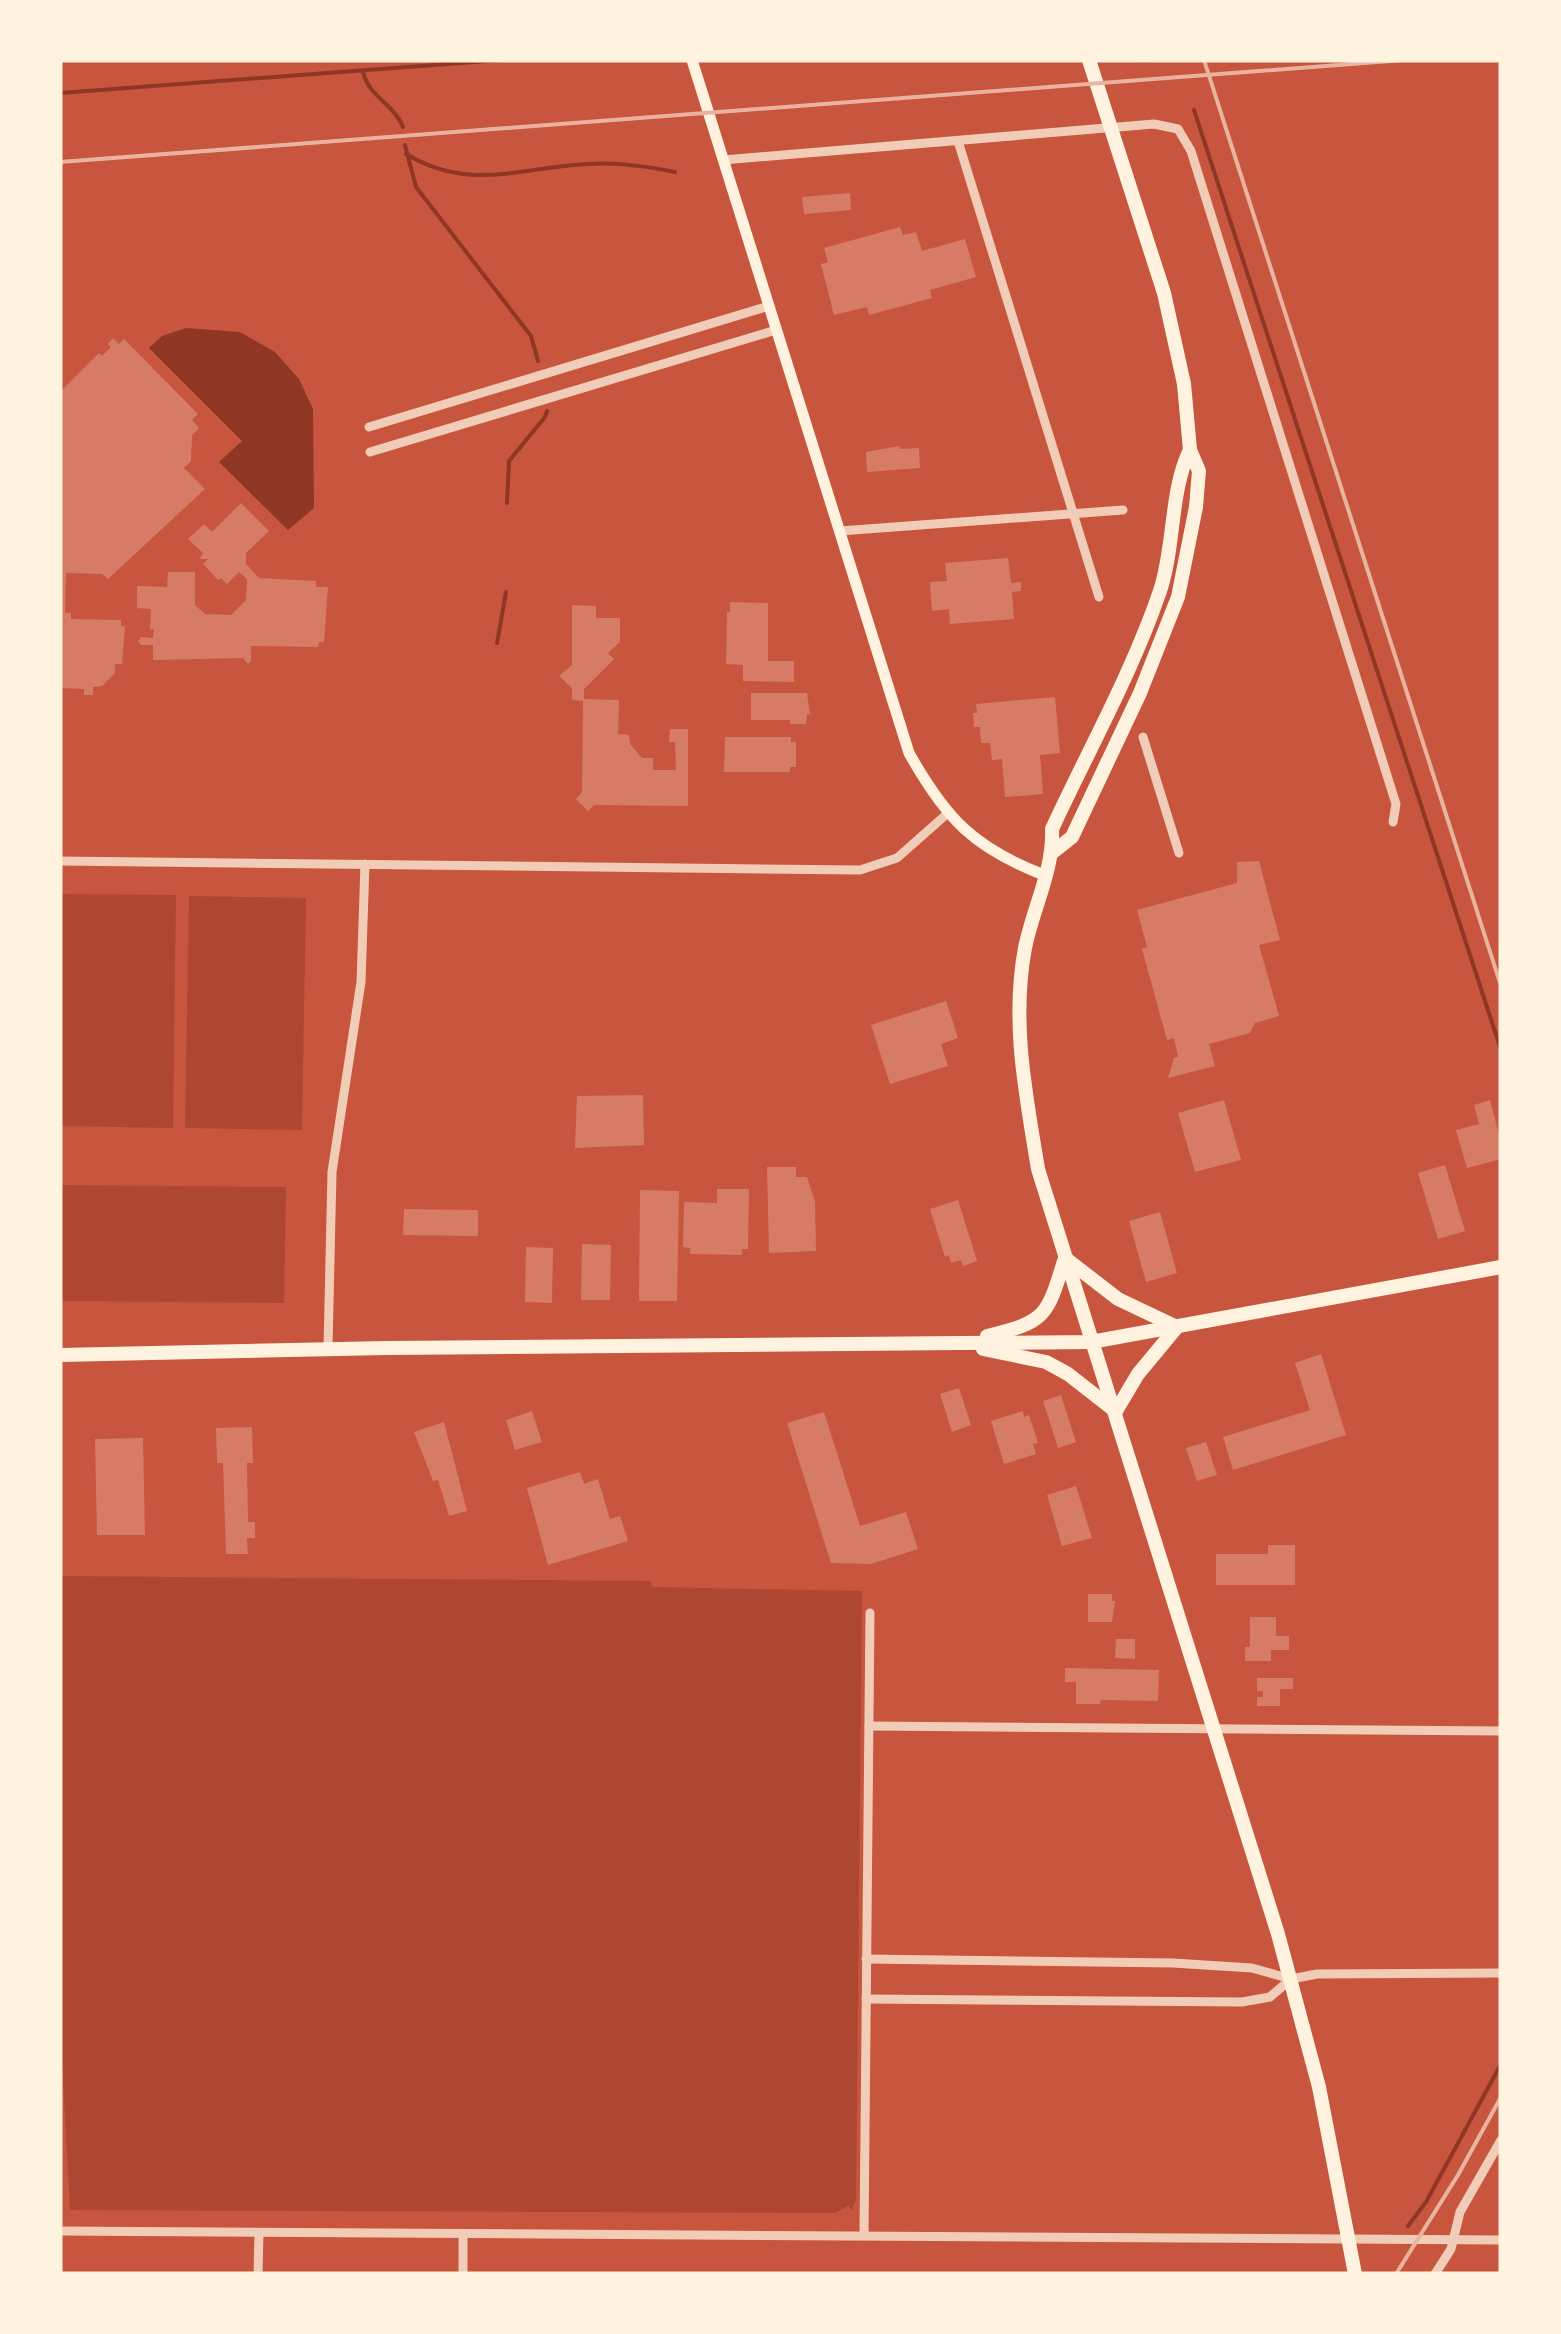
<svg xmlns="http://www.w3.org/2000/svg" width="1561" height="2334" font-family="Ubuntu,sans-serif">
	<rect width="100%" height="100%" fill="#c8553d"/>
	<!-- green -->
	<g fill="#ae4732">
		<path d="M60,894L176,895L173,1128L60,1126Z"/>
		<path d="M189,896L306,898L302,1130L185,1128Z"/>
		<path d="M60,1185L286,1187L284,1303L60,1301Z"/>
		<path d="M60,1576L650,1581L652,1587L862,1591L856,2200L852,2210L848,2206L835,2213L70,2210L60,2024Z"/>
	</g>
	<!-- water -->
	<path fill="#8f3625" d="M186,328L240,332L275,352L299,379L313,409L314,508L288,530L219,462L242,441L149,348L162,336Z"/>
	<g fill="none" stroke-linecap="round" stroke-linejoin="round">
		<!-- stream -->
		<g stroke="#8f3625" stroke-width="4">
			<path d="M1144,60V61"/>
			<path d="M363,72C369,97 394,104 403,127"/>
			<path d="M60,93L501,60"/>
			<path d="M1194,110L1501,1050"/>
			<path d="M405,145L416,187L531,336L538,361"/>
			<path d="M406,154C465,189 510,171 574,165C609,161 640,165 675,172"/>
			<path d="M507,503L509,461L545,417L547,411"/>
			<path d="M497,643L506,592"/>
			<path d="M1408,2226L1426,2202L1501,2064"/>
		</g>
	</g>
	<!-- building -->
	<g fill="#d67c66">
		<path d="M850,193L851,210L804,214L802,197Z"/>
		<path d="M900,227L903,235L916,232L922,251L965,239L976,277L930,290L932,298L869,315L867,307L834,315L821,264L828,262L824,248Z"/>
		<path d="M113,338L119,344L124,339L198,414L192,420L199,428L192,435L191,461L184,468L205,489L108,579L102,574L66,573L65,613H71V619L121,620V626H125L122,664H115V673L102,686L93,687V695H84V689L61,688L60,684V392L99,353L102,356L111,347L108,344Z"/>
		<path d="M899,446L900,449L919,448L920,468L867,472L866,452Z"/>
		<path d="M241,503L269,531L246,553V564L259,578L316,581V587H328L324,642H319L318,647L251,646V661L248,664L243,658L153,660V645H141L138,641L141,637L153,638L154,629L150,630L151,609L137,608V586L167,587L168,572H195V605L205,614L231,615L246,600L247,579L239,572L227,584L221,578L218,580L203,564L208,559H200L203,553L188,539L204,524L212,532Z"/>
		<path d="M1008,558L1011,583L1021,582V591L1012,592L1014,619L950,624L949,609L932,611L930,582L947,581L945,563Z"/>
		<path d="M730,602L768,603V661H794V682L743,681V665L726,664L727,612H730Z"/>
		<path d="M572,605L596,606V618H620V642L608,653L614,659L584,689V699L619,700L618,734L629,735L630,744L642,758H653V770H676L675,742H669L670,729H688V806L594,805L588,811L576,799L582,792L583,701L572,700V688L559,676L572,665Z"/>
		<path d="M751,693H807L810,714H807L806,724H790V720H751Z"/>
		<path d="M1055,697L1060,753L1040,755L1043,794L1005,797L1002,759L992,760L990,743H981L980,727H974L973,713H977L976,704Z"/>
		<path d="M725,737H791V742H796V767H790V772H724Z"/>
		<path d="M1259,861L1280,940L1259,945L1279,1016L1255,1023L1250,1033L1209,1044L1215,1066L1168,1078L1174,1058L1178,1057L1174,1038L1167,1040L1142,949L1147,947L1137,910L1237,883V862Z"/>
		<path d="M946,1001L958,1038L941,1044L948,1066L890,1084L871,1025Z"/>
		<path d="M643,1095L644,1145L575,1148L577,1096Z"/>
		<path d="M1224,1100L1241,1160L1195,1172L1178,1113Z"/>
		<path d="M1490,1100L1501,1142V1159L1467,1168L1456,1130L1479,1124L1474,1105Z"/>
		<path d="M1445,1165L1465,1231L1438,1239L1418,1173Z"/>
		<path d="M767,1167H796V1177H807L815,1202L816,1251L769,1253Z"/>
		<path d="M717,1189H749L748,1249H742V1255L690,1254V1248L683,1247L684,1202L717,1203Z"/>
		<path d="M640,1190L679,1191L677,1301H639Z"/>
		<path d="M958,1200L977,1261L963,1266L961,1260L951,1263L949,1255L945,1257L930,1209Z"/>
		<path d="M404,1209L478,1210V1236L403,1235Z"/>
		<path d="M1160,1212L1177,1273L1146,1282L1129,1221Z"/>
		<path d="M582,1244L611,1245L610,1300H581Z"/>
		<path d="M526,1247L553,1248L552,1303L525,1302Z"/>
		<path d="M1321,1354L1346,1435L1233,1470L1223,1437L1310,1410L1295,1363Z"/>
		<path d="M959,1388L971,1425L952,1432L940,1394Z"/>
		<path d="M1061,1395L1076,1442L1058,1448L1043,1401Z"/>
		<path d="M532,1411L542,1442L515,1450L506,1420Z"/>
		<path d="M1023,1411L1024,1417L1029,1415L1038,1443L1033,1444L1036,1454L1004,1464L991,1421Z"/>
		<path d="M824,1412L860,1526L906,1512L918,1549L871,1564L831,1563L787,1423Z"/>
		<path d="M444,1422L467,1511L449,1516L438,1480L433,1481L414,1432Z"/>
		<path d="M252,1427L253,1463H247L248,1522H255V1538H247L248,1554H226L223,1463H217L216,1428Z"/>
		<path d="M143,1438L145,1535H97L95,1439Z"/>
		<path d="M1206,1442L1217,1475L1197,1481L1186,1448Z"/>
		<path d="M580,1472L584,1484L598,1479L610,1519L620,1516L628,1541L548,1565L527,1488Z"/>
		<path d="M1076,1486L1092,1538L1062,1546L1047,1495Z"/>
		<path d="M1268,1545H1295V1585H1216V1554H1268Z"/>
		<path d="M1088,1594H1112V1601H1115L1112,1622H1088Z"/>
		<path d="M1250,1617H1276V1636H1289V1650H1271V1661H1245V1647H1250Z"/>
		<path d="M1116,1639H1135V1659L1115,1658Z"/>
		<path d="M1065,1668L1159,1670L1158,1701L1101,1700L1100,1704H1076V1682H1065Z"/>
		<path d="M1257,1678H1293V1689H1280V1706H1257V1697H1263V1691H1257Z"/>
	</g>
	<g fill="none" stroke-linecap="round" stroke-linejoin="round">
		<!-- minor -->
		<g stroke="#f1ccb7" stroke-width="9">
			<path d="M958,141L1099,597"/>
			<path d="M723,160L1154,124L1178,129L1191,151L1396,804L1393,822"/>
			<path d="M369,427L769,306"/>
			<path d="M370,452L776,330"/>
			<path d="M840,531L1123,510"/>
			<path d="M1143,737L1179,853"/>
			<path d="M60,861L860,870L897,858L948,813"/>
			<path d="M328,1348L332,1172L361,982L365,864"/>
			<path d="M869,1726L1501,1731"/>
			<path d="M866,1959L1173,1963L1252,1968L1291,1979"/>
			<path d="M866,1999L1242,2002L1270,1997L1291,1979L1317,1974L1501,1973"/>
			<path d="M60,2231L1501,2240"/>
			<path d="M864,2235L870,1613"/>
			<path d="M258,2274L259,2233"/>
			<path d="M463,2274V2234"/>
			<path d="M1435,2274L1451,2249L1460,2212L1501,2140"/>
		</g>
		<!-- secondary -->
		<path stroke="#fff3e0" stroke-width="11" d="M692,60L909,753C946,819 974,848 1044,875"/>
		<!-- primary -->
		<g stroke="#fff3e0" stroke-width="14">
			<path d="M1190,450C1170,490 1175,546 1160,591C1132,673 1088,751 1052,829C1054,869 1033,908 1025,948C1011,1023 1026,1095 1038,1169L1278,1934L1319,2087L1355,2274"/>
			<path d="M1053,852L1072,837L1140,693L1178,597L1196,507L1199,471L1190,450L1184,384L1164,293L1089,60"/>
			<path d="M1065,1258L1118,1299L1177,1327"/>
			<path d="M987,1336C1045,1322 1047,1317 1064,1261"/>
			<path d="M983,1349L1046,1362L1068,1374L1114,1410"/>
			<path d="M60,1355L387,1348L1091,1342L1501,1267"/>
			<path d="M1116,1411L1138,1374L1177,1327"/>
		</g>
		<!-- rail -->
		<g stroke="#e9b49f" stroke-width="4">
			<path d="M1204,60L1501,986"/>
			<path d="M60,162L1404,60"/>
			<path d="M1396,2274L1458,2175L1501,2097"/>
		</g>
	</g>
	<!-- border -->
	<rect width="1561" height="2334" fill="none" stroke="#fff3e0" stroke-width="125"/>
</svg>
